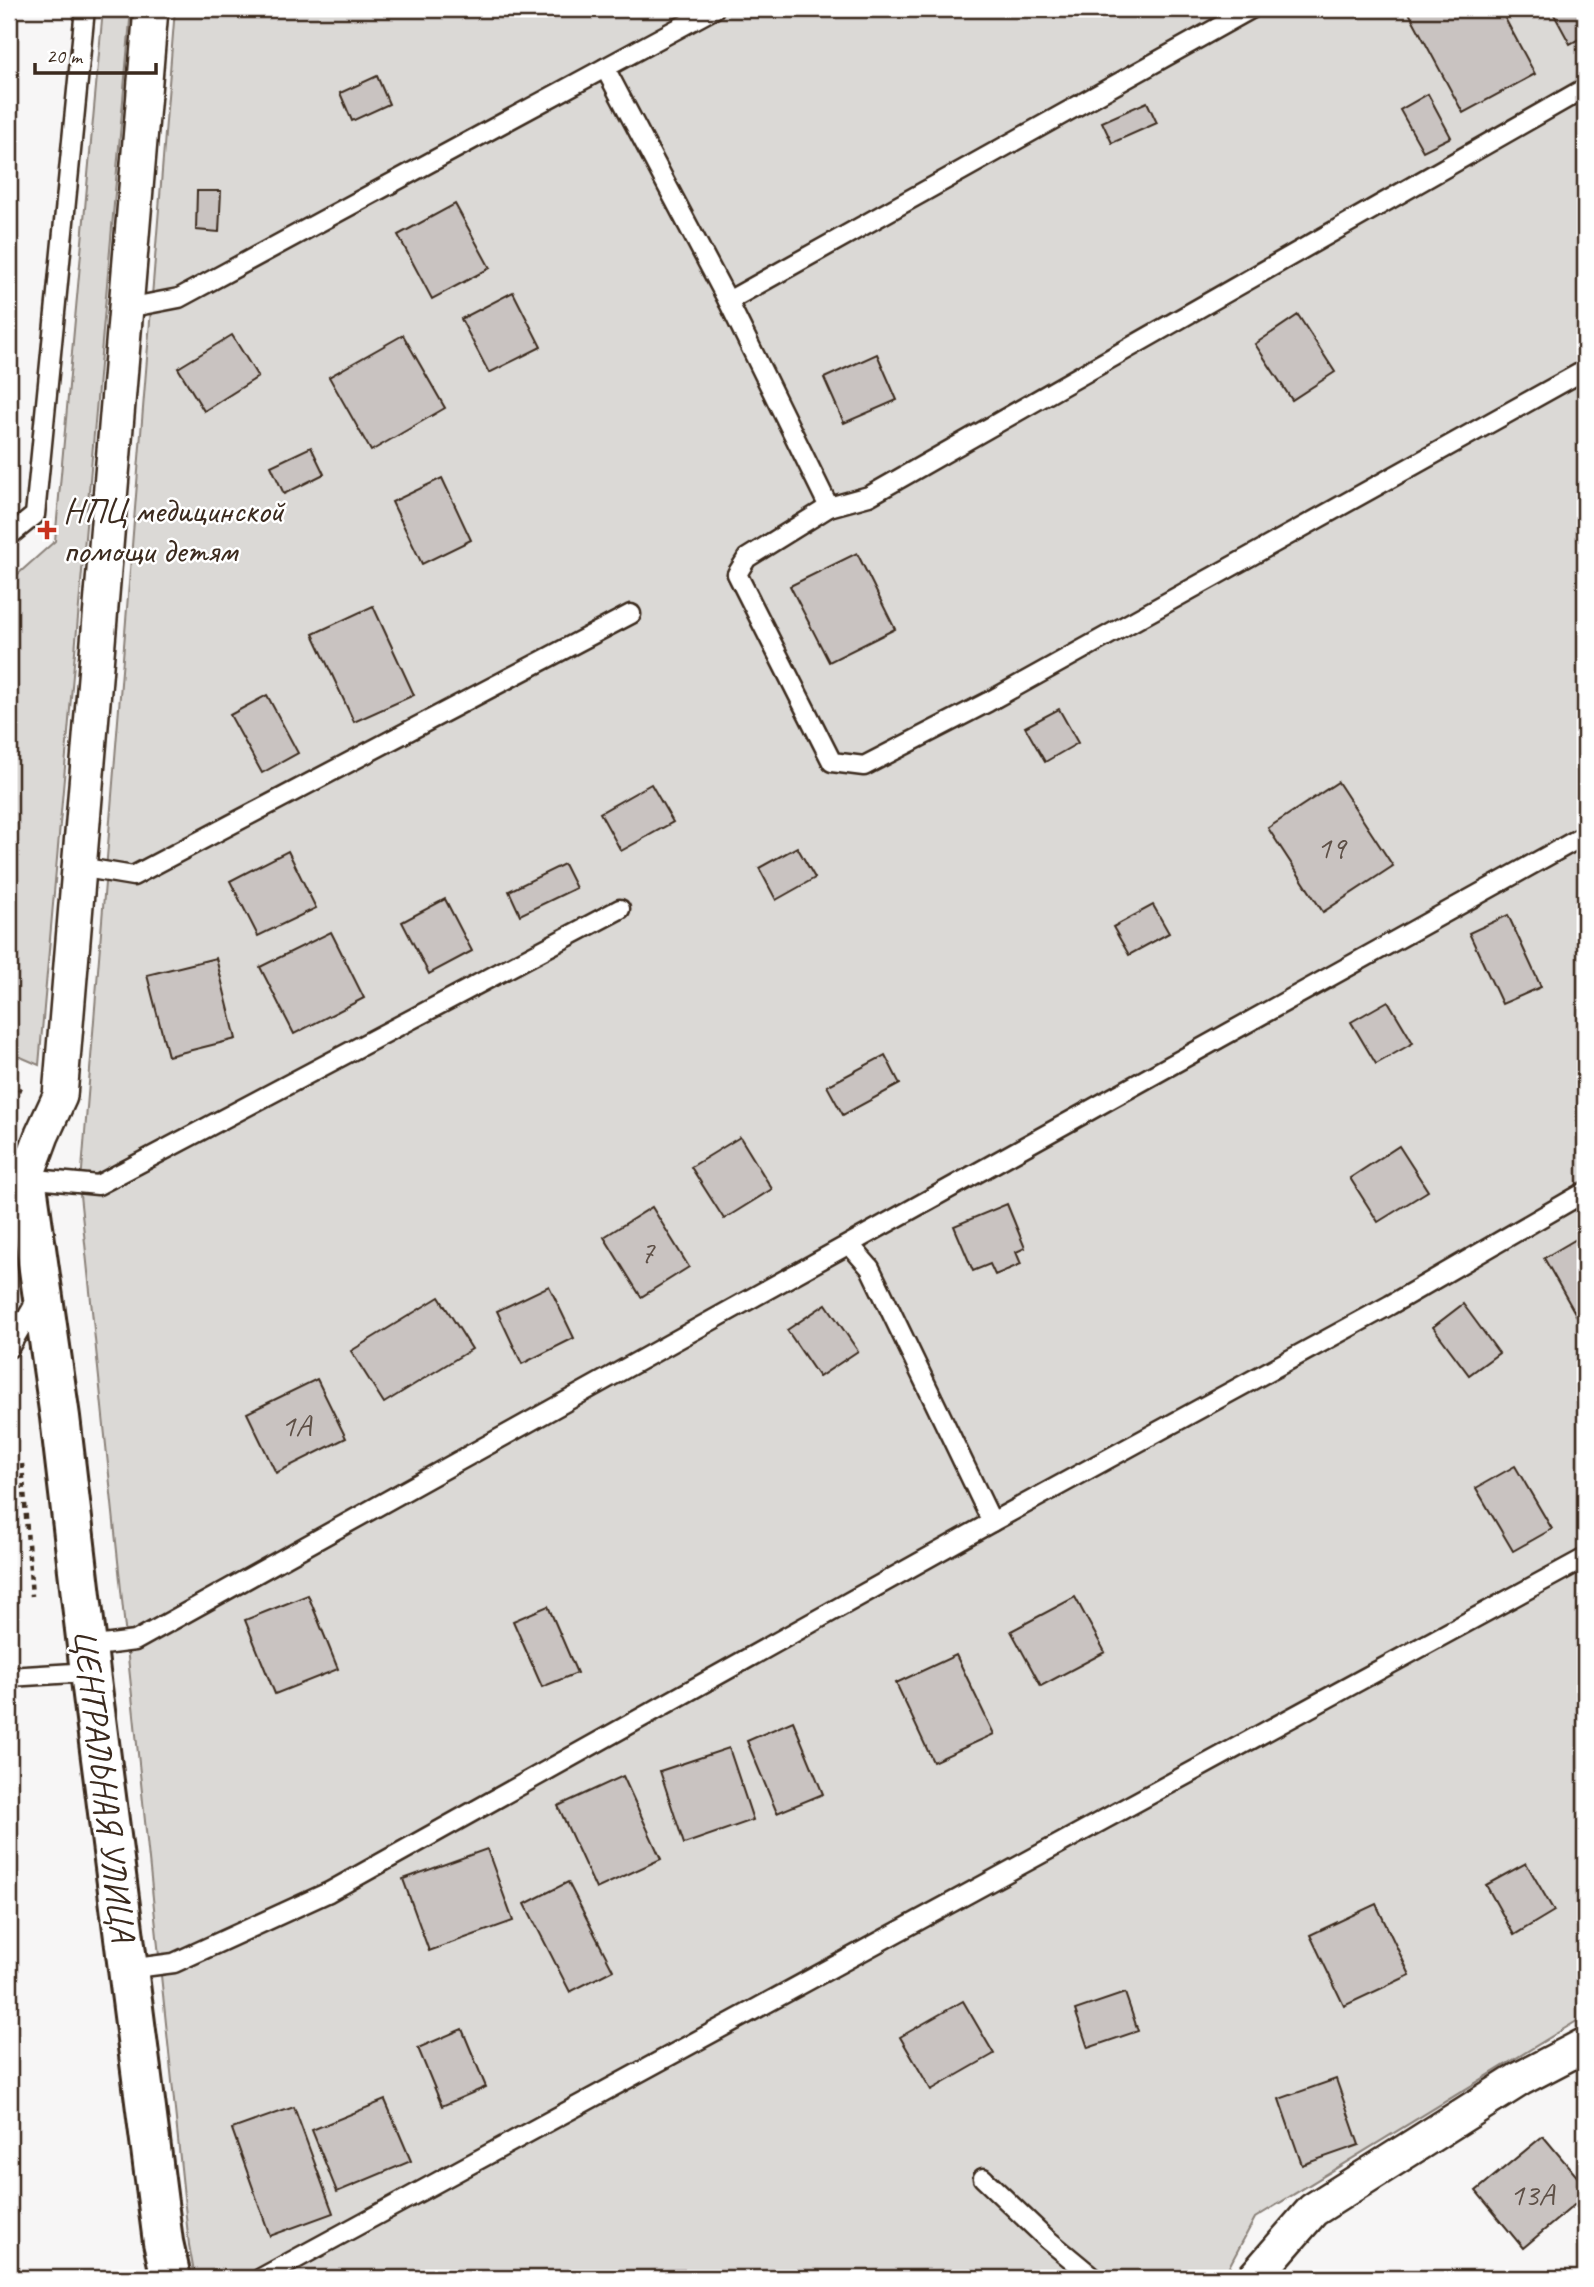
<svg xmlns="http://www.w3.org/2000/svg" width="1594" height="2287" font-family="Caveat,sans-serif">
	<rect width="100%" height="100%" fill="#f7f6f6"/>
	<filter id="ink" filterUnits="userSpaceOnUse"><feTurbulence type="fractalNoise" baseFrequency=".0143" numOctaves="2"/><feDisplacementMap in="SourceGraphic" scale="14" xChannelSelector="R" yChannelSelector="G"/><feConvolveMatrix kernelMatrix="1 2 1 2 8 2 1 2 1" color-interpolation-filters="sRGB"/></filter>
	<g filter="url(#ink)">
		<!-- green -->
		<g fill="#dbd9d6" stroke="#8b827a" stroke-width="2">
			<path d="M103,9H131L39,1065L9,1052V582L55,541Z"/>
			<path d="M175,9H1585V2016L1255,2218L1223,2278H195L189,2245L80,1195Z"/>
		</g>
		<!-- building -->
		<g fill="#c9c3c1" stroke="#3b2a1e" stroke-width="2">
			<path d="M1407,9H1500L1535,74L1463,113Z"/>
			<path d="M1551,9H1585V36L1570,44Z"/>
			<path d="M377,76L389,104L352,121L340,93Z"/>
			<path d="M1428,94L1451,137L1423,151L1400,110Z"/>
			<path d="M1147,102L1157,123L1112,143L1102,122Z"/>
			<path d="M197,191H221L219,232L196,230Z"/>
			<path d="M455,204L490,268L432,299L398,235Z"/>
			<path d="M513,292L541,347L489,373L461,319Z"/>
			<path d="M1298,315L1335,372L1292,400L1255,344Z"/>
			<path d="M232,335L258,377L204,411L178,368Z"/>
			<path d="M403,335L445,408L371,451L329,377Z"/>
			<path d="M877,354L897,400L844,423L824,378Z"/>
			<path d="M311,447L324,474L284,494L271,466Z"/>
			<path d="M442,478L471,540L422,564L392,502Z"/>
			<path d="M857,553L895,629L829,662L790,586Z"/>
			<path d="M373,606L414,695L354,722L313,634Z"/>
			<path d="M267,695L298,753L262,773L230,715Z"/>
			<path d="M1059,709L1078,743L1045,762L1025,727Z"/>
			<path d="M1338,782L1393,866L1323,912L1268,828Z"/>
			<path d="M651,784L673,822L621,851L600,813Z"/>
			<path d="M797,847L815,878L776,900L759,868Z"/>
			<path d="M288,851L316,908L258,936L230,881Z"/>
			<path d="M564,864L576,888L520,915L509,891Z"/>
			<path d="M445,899L472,951L429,974L402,922Z"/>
			<path d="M1153,905L1169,933L1129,955L1113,927Z"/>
			<path d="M1508,915L1541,987L1502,1004L1469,933Z"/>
			<path d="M331,932L364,998L294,1034L260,967Z"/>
			<path d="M216,958L236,1039L168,1056L147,975Z"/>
			<path d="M1388,1001L1413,1043L1376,1064L1351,1022Z"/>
			<path d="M885,1055L900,1084L843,1115L827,1086Z"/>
			<path d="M740,1137L772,1189L724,1219L691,1167Z"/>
			<path d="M1399,1146L1428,1191L1378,1222L1350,1178Z"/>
			<path d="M1007,1204L1025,1248L1016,1252L1021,1264L995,1275L990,1264L973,1271L954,1226Z"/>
			<path d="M652,1207L689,1267L641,1297L604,1237Z"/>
			<path d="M1585,1234V1316L1579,1320L1544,1258Z"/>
			<path d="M549,1286L574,1338L522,1364L497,1311Z"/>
			<path d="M439,1297L472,1349L384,1403L351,1351Z"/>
			<path d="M826,1304L858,1351L819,1377L787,1330Z"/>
			<path d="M1463,1304L1499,1353L1469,1375L1433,1327Z"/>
			<path d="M317,1379L346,1438L276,1473L247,1413Z"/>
			<path d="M1515,1466L1552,1529L1513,1551L1476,1488Z"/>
			<path d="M308,1595L338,1669L275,1694L245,1620Z"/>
			<path d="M1075,1597L1105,1652L1041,1686L1011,1631Z"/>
			<path d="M548,1606L577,1673L542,1687L513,1621Z"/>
			<path d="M956,1655L994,1734L933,1762L896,1683Z"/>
			<path d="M793,1721L823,1794L777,1813L747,1741Z"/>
			<path d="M729,1748L753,1820L684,1844L660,1771Z"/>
			<path d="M623,1776L661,1859L596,1889L558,1806Z"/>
			<path d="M487,1849L513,1921L429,1951L403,1879Z"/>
			<path d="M1526,1863L1554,1911L1514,1935L1486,1885Z"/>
			<path d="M568,1882L613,1970L570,1992L525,1904Z"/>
			<path d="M1376,1904L1410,1975L1344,2006L1310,1935Z"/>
			<path d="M1125,1993L1138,2031L1088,2048L1075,2010Z"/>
			<path d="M963,2001L994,2054L931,2090L900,2037Z"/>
			<path d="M462,2029L486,2087L442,2106L418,2048Z"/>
			<path d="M1336,2079L1359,2145L1302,2165L1279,2099Z"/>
			<path d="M385,2100L411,2161L337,2192L312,2130Z"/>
			<path d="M294,2107L333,2213L270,2236L232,2129Z"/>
			<path d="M1543,2136L1585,2186V2196L1523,2248L1476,2191Z"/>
		</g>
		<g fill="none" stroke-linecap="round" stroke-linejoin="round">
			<!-- lane casing -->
			<g stroke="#3b2a1e" stroke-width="23">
				<g id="lane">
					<path d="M605,68L728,301L829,507"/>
					<path d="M1585,88L869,496L829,507L747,558L737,574L832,762L864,766L988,702L1585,370"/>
					<path d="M728,301L1251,9"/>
					<path d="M127,308L179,298L714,9"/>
					<path d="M9,536L35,515L85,9"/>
					<path d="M79,867L133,876L631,614"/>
					<path d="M26,1178L98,1185L620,909"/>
					<path d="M850,1245L870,1268L992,1522"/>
					<path d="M9,1348L37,1300"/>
					<path d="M87,1647L135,1641L1585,835"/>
					<path d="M9,1677L90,1672"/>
					<path d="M128,1969L174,1963L329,1892L992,1522L1390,1305L1585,1192"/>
					<path d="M983,2178L1047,2239L1094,2278"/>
					<path d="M261,2278L1585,1558"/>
				</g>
			</g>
			<!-- street casing -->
			<g stroke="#3b2a1e" stroke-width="38">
				<g id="street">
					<path d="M26,1178L42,1135L60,1096L151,9"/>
					<path d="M1254,2278L1313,2210L1520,2079L1585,2045"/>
				</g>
			</g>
			<!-- secondary casing -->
			<g stroke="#3b2a1e" stroke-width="44">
				<path id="secondary" d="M9,1167L26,1178L60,1417L90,1672L163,2242L171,2278"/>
			</g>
			<!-- path -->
			<g stroke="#3b2a1e" stroke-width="4.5" stroke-dasharray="5 5" stroke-linecap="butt">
				<path d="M9,1085L21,1090"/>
				<path d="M22,1464L32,1596"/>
			</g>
			<!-- lane -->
			<use href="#lane" stroke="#fff" stroke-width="18"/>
			<!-- street -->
			<use href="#street" stroke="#fff" stroke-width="33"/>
			<!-- secondary -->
			<use href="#secondary" stroke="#fff" stroke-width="38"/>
		</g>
	</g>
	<!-- markers -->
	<path fill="#c8321e" stroke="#fff" stroke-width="2.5" d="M43.5 519.5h7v7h7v7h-7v7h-7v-7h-7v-7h7z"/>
	<g text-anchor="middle" stroke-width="5" stroke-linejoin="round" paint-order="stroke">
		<!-- number labels -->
		<g font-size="32" fill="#5e5047">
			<text x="1331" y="858">19</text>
			<text x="647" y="1263">7</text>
			<text x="296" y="1436">1А</text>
			<text x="1532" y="2205">13А</text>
		</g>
		<!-- poi labels -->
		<g font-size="35" fill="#3b2a1e" stroke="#fff" text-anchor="start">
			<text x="63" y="522">НПЦ медицинской<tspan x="63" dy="40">помощи детям</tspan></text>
		</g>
		<!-- street labels -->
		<g font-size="35" fill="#3b2a1e" stroke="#fff">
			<text transform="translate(105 1785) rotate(83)" y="12">ЦЕНТРАЛЬНАЯ УЛИЦА</text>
		</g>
	</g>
	<!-- margin -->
	<rect width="1594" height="2287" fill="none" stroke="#fff" stroke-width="35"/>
	<rect x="18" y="18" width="1559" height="2252" fill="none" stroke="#3b2a1e" stroke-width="2.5" filter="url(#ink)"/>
	<!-- scale -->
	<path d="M35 63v10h121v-10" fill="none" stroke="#3b2a1e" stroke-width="3.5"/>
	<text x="46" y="63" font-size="21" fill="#3b2a1e" stroke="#ffffff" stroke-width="5" paint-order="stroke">20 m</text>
</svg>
